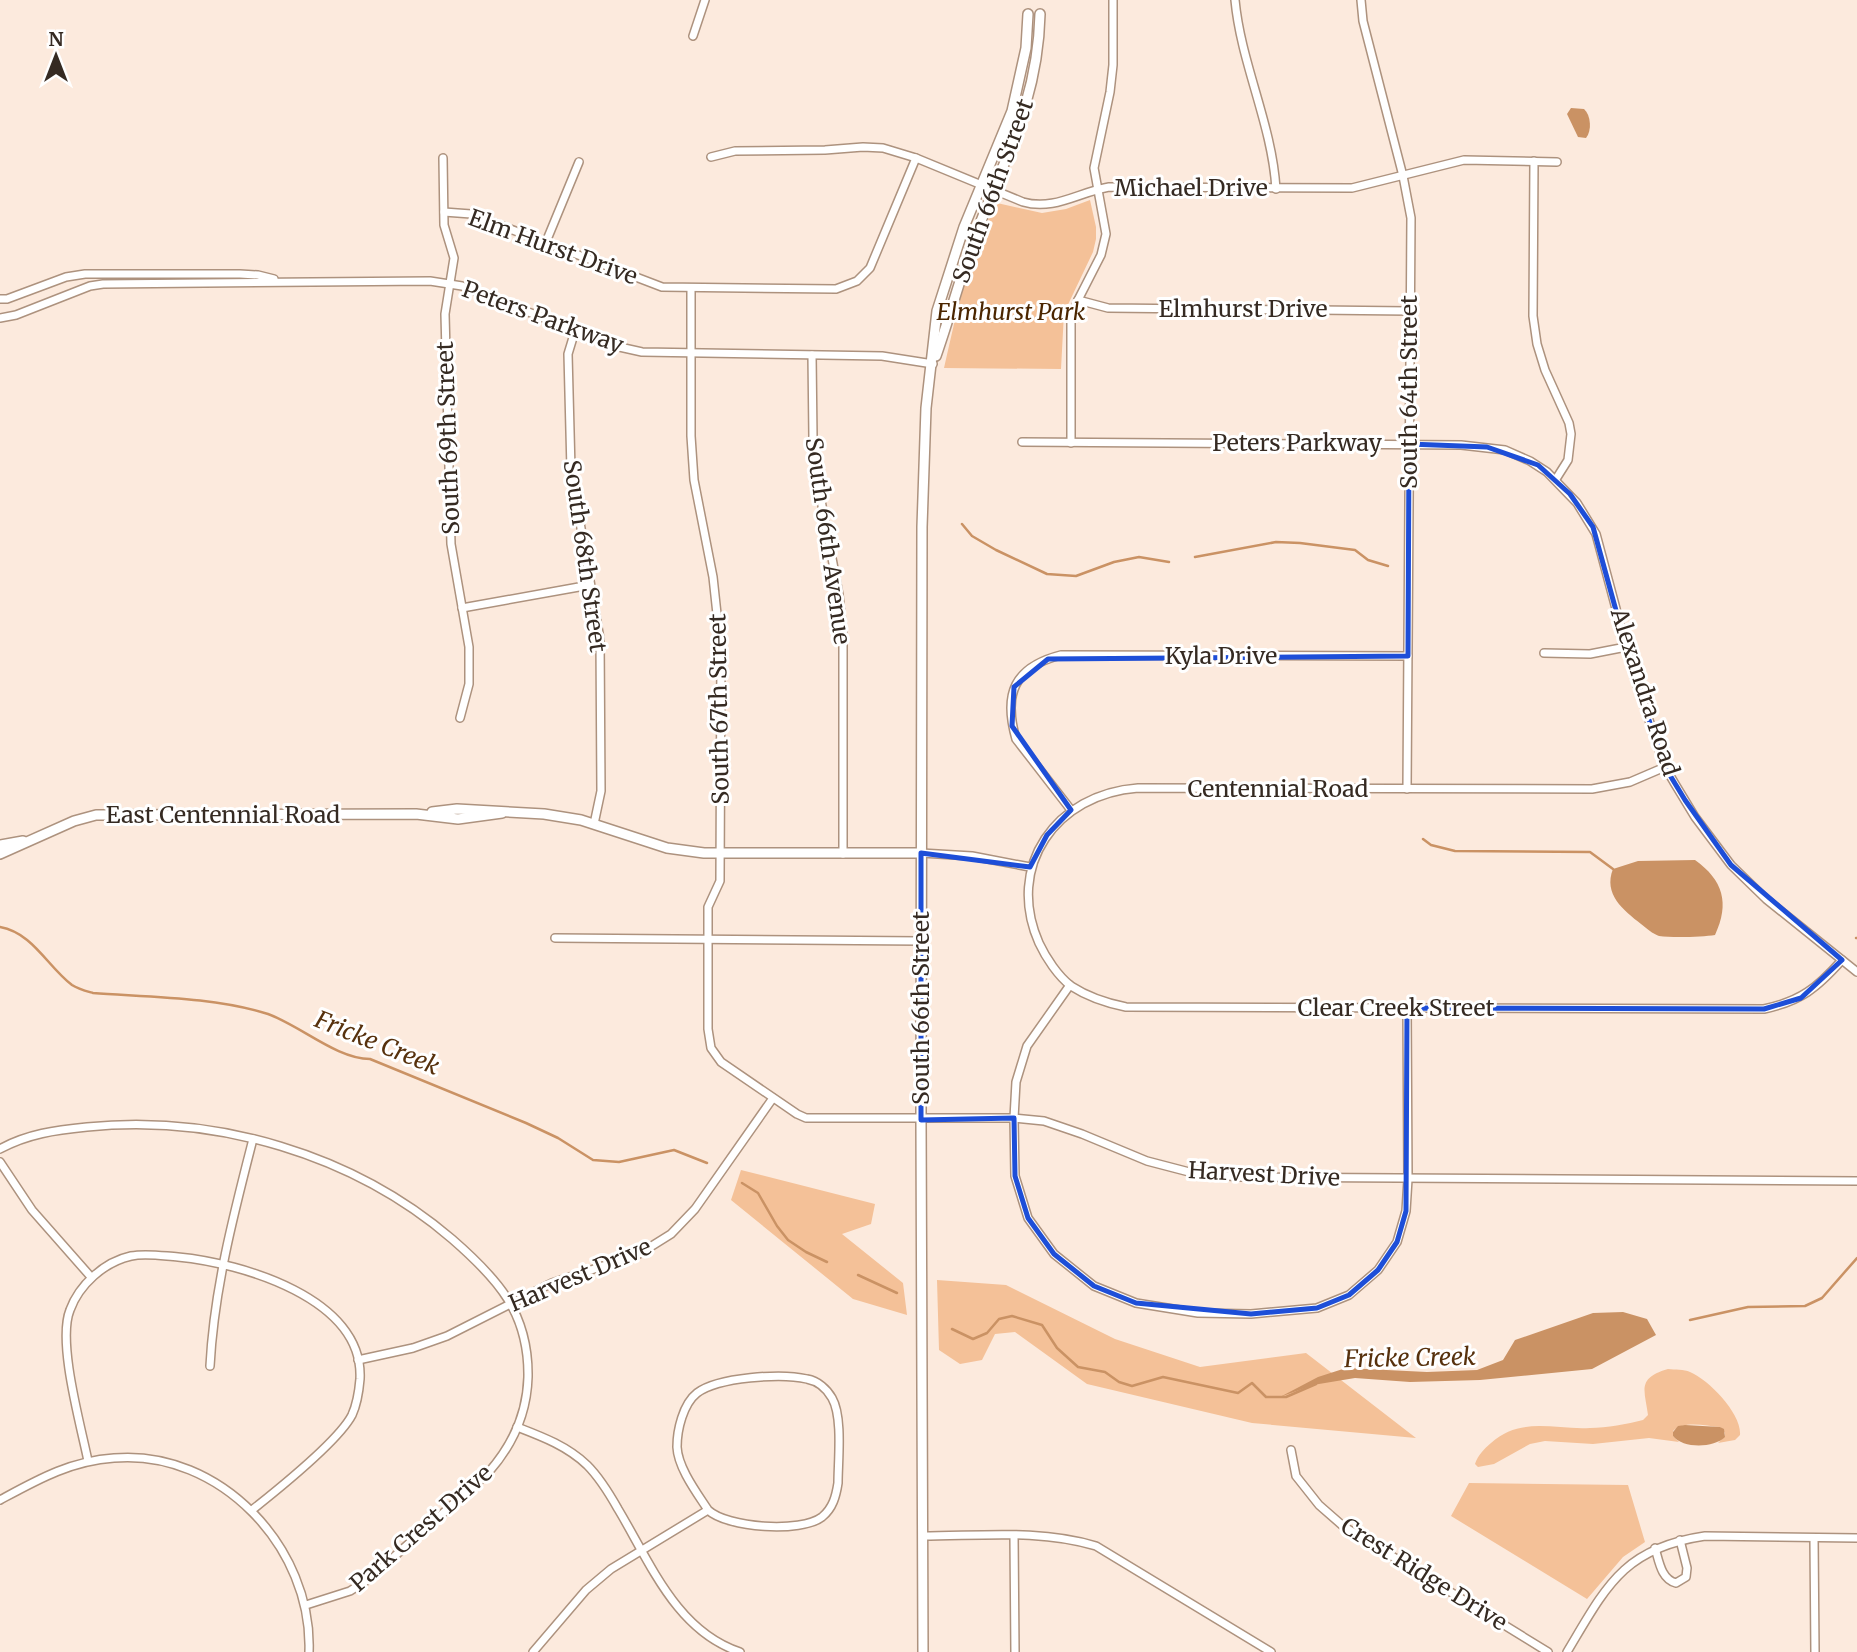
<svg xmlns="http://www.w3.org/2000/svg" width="1857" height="1652" font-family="Merriweather,serif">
	<rect width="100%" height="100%" fill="#fceadd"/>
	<!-- green -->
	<g fill="#f4c198">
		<path d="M1090,200L1096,227V239L1093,252L1064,313L1061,369L944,368C957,312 968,253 997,203L1042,213L1066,209Z"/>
		<path d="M741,1170L875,1204L871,1224L842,1234L903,1283L907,1315L853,1299L731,1200Z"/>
		<path d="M937,1280L1006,1285L1115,1339L1200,1367L1306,1353L1416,1438L1252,1423L1087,1384L1015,1332L995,1334L982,1360L960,1364L939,1350Z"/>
		<path d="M1668,1369C1675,1370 1684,1369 1690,1372C1709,1380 1742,1414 1740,1435L1735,1440L1718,1443L1725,1436V1433L1720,1427C1706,1426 1684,1420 1673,1431V1436L1679,1442L1649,1438L1593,1444L1545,1441L1530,1444L1494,1464L1478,1467L1475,1464C1478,1455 1484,1449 1491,1443C1521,1416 1554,1430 1590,1428C1607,1428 1627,1424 1643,1420L1648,1415C1645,1391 1636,1378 1668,1369Z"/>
		<path d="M1469,1483L1628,1485L1645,1542L1623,1557L1587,1599L1451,1516Z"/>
	</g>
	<!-- water -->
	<g fill="#ca9264">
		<path d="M1571,108L1584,109C1591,115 1592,131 1586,138L1578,137L1567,114Z"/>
		<path d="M1695,860C1723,880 1730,903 1715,935C1703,937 1672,938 1659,936C1653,934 1646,928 1641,924C1623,910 1603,894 1613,869L1638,861Z"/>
		<path d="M1623,1312L1647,1319L1656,1335L1592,1369L1480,1380L1410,1382L1355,1378L1313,1385L1280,1397L1318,1377L1346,1368L1427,1372L1477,1370L1503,1360L1515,1340L1593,1313Z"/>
		<path d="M1685,1425L1720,1427L1724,1429L1725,1437C1714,1448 1683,1449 1673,1436V1432L1678,1426Z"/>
	</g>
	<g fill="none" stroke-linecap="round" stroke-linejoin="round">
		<!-- stream -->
		<g stroke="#ca9264" stroke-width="2.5">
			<path d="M962,524L972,536L996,550L1047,574L1076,576L1114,562L1139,557L1169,562"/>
			<path d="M1195,557L1276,542L1300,543L1355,550L1368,560L1388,566"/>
			<path d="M1423,839L1431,845L1455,851L1590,852L1613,869"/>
			<path d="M0,927C33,933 47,966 72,985C78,989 86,991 93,993C149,997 215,997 268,1014C301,1026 337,1059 370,1059L526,1123L558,1138L593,1160L619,1162L674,1150L707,1163"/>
			<path d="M1856,938H1857"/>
			<path d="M742,1183L758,1193L777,1226L788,1240L806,1252L827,1262"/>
			<path d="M858,1275L897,1293"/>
			<path d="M1690,1320L1748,1307L1805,1306L1822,1298L1857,1258"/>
			<path d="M952,1329L973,1339L987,1333L999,1319L1012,1316L1042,1325L1057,1348L1078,1367L1105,1372L1119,1382L1132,1386L1163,1377L1238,1393L1252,1383L1266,1397H1286L1316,1384"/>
		</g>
		<!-- minor casing -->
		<g stroke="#ad927e" stroke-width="10">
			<g id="minor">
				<path d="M1235,0C1241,64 1272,124 1276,189"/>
				<path d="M1361,0L1363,21L1403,176L1411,218L1407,789"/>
				<path d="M693,36L705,0"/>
				<path d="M711,157L735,151L825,150L863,147L883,148L916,158L1023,202C1054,211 1079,192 1109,187L1352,188L1464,160L1557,162"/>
				<path d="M443,158L444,225L454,258L445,314L451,544L469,647V684L460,718"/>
				<path d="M1534,161L1533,316L1537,344L1545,370L1569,423L1571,434L1568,460L1556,479"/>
				<path d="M444,212L471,214L662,287L836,289L857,281L870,268L916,158"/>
				<path d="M546,242L579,162"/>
				<path d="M691,288V436L694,480L713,577L721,651L720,881L708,907V1029L711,1048L721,1062L797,1114L806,1118H1014L1044,1121L1082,1134L1147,1161L1193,1173L1240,1177L1857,1181"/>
				<path d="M0,299H7L66,277L85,274H240L258,275L274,279"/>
				<path d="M1078,300L1108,308L1409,311"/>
				<path d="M0,318L16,315L90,286L103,284L430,281L462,286L615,346L642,352L882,356L933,364"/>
				<path d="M575,331L568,354L571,470L600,639L601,791L594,824"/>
				<path d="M812,355L813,438L816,474L839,595L843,636V854"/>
				<path d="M1022,442L1461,445L1505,450L1530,461L1547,472L1577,503L1596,534L1634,676L1665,767L1675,784L1695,817L1731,865L1766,899L1857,972"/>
				<path d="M1071,443V320L1078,300L1101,255L1106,234L1094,168L1110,92L1113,65V0"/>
				<path d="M462,608L590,585"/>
				<path d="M1544,653L1590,654L1626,647"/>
				<path d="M1665,767L1630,782L1592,789L1138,788C1056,794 1005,866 1039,943C1046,958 1058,976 1071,986C1088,997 1106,1003 1126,1007L1764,1009C1801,1001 1817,988 1842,960"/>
				<path d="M1071,810L1016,739C1003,694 1014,667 1061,655L1408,656"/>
				<path d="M921,853L972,856L1030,867"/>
				<path d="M555,938L921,941"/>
				<path d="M1070,985L1027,1046L1016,1082L1014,1118L1015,1176L1028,1218L1054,1254L1094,1286L1136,1303L1198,1313L1251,1314L1317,1308L1349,1295L1378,1270L1397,1242L1406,1211L1408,1179L1407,1008"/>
				<path d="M0,1149C27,1134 56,1130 87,1127C216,1114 353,1154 452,1239C498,1279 529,1313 528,1377C527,1413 512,1446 488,1473L369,1579L350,1591L306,1605"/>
				<path d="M0,1162L32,1210L91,1277"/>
				<path d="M358,1360L413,1348L447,1336L552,1283L639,1254L671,1234L695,1209L773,1098"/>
				<path d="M210,1366C214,1289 234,1213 253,1139"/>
				<path d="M517,1427C543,1437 567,1446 587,1465C600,1478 609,1493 618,1509C650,1562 676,1631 740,1652"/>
				<path d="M1291,1450L1296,1476L1319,1505L1343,1526L1548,1652"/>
				<path d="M88,1461C81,1426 57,1342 70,1310C79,1285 104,1262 131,1256C146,1253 163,1256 178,1257C241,1263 364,1298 360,1379C359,1391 357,1404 352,1415C339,1440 276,1491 252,1510"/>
				<path d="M0,1500C37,1480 70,1461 114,1458C220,1449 313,1548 309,1652"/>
				<path d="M923,1536C980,1536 1040,1529 1096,1546L1271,1652"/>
				<path d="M1014,1536L1015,1652"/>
				<path d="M1814,1538L1815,1652"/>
				<path d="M1655,1548C1659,1561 1661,1579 1676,1583L1686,1577L1687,1568L1680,1540"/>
				<path d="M533,1652L586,1590L611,1569L708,1510C727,1528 801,1533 822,1517C833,1508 836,1496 838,1483C838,1461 843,1417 832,1398C827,1389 818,1381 807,1379C782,1373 718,1377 697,1393C683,1404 677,1430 677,1447C678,1468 697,1493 708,1510"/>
				<path d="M1567,1652C1606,1587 1623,1548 1705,1536L1857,1538"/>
			</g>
		</g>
		<!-- tertiary casing -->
		<g stroke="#ad927e" stroke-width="12">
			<g id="tertiary">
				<path d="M936,356C950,316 961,274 976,234C1005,157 1038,100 1040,14"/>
				<path d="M432,812L457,809L544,814L581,820L667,848L704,853H921"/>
				<path d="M0,845L23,841"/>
				<path d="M0,854L74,821L96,815L416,814L458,819L502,813"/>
				<path d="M923,1652L921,1120L922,527L926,408L937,311L964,227L1012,111L1026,48L1028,14"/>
			</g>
		</g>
		<!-- minor -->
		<use href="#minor" stroke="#fff" stroke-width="7"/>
		<!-- tertiary -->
		<use href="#tertiary" stroke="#fff" stroke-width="9"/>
	</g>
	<!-- marked area -->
	<path fill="none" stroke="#1d4ed8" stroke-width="5" stroke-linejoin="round" d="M1409,444L1487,447L1538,465L1570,494L1593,527L1634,676L1665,767L1685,800L1731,865L1842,960L1801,998L1764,1009L1407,1008L1406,1211L1397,1242L1378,1270L1349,1295L1317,1308L1251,1314L1136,1303L1094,1286L1054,1254L1028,1218L1015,1176L1014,1118L921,1120V853L1030,867L1047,835L1071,810L1012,726L1014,687L1048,659L1408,656Z"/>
	<g text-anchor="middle" stroke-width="6" stroke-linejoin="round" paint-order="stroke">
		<!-- street labels -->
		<g font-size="23" fill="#352a22" stroke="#fff">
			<text x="1191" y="196">Michael Drive</text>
			<text transform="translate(993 191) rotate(-70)" y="8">South 66th Street</text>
			<text transform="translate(553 247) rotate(20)" y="8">Elm Hurst Drive</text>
			<text x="1243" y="317">Elmhurst Drive</text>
			<text transform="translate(543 317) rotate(20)" y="8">Peters Parkway</text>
			<text transform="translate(1409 392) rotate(-90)" y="8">South 64th Street</text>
			<text transform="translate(448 438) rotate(-92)" y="8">South 69th Street</text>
			<text x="1297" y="451">Peters Parkway</text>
			<text transform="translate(828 541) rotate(82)" y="8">South 66th Avenue</text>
			<text transform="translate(585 556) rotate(82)" y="8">South 68th Street</text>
			<text x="1221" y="664">Kyla Drive</text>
			<text transform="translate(1645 692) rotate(72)" y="8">Alexandra Road</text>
			<text transform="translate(719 709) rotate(-91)" y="8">South 67th Street</text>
			<text x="1278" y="797">Centennial Road</text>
			<text x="223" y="823">East Centennial Road</text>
			<text transform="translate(921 1008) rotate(-90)" y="8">South 66th Street</text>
			<text x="1396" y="1016">Clear Creek Street</text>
			<text transform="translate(1264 1174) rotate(3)" y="8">Harvest Drive</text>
			<text transform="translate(580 1275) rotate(-23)" y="8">Harvest Drive</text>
			<text transform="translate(421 1528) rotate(-41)" y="8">Park Crest Drive</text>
			<text transform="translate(1424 1574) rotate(32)" y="8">Crest Ridge Drive</text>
		</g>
		<!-- park labels -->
		<g font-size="23" font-style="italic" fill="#4b2600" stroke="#fff">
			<text x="1011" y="320">Elmhurst Park</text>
		</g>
		<!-- water labels -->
		<g font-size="24" font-style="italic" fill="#57310d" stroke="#fff">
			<text transform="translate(377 1043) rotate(22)" y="8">Fricke Creek</text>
			<text transform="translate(1410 1358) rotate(-1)" y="8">Fricke Creek</text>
		</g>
	</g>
	<!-- north arrow -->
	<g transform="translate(56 56)" stroke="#ffffff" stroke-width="5" paint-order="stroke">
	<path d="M0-5L12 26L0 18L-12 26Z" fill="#352a22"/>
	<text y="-10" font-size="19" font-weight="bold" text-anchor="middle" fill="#352a22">N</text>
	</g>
</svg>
